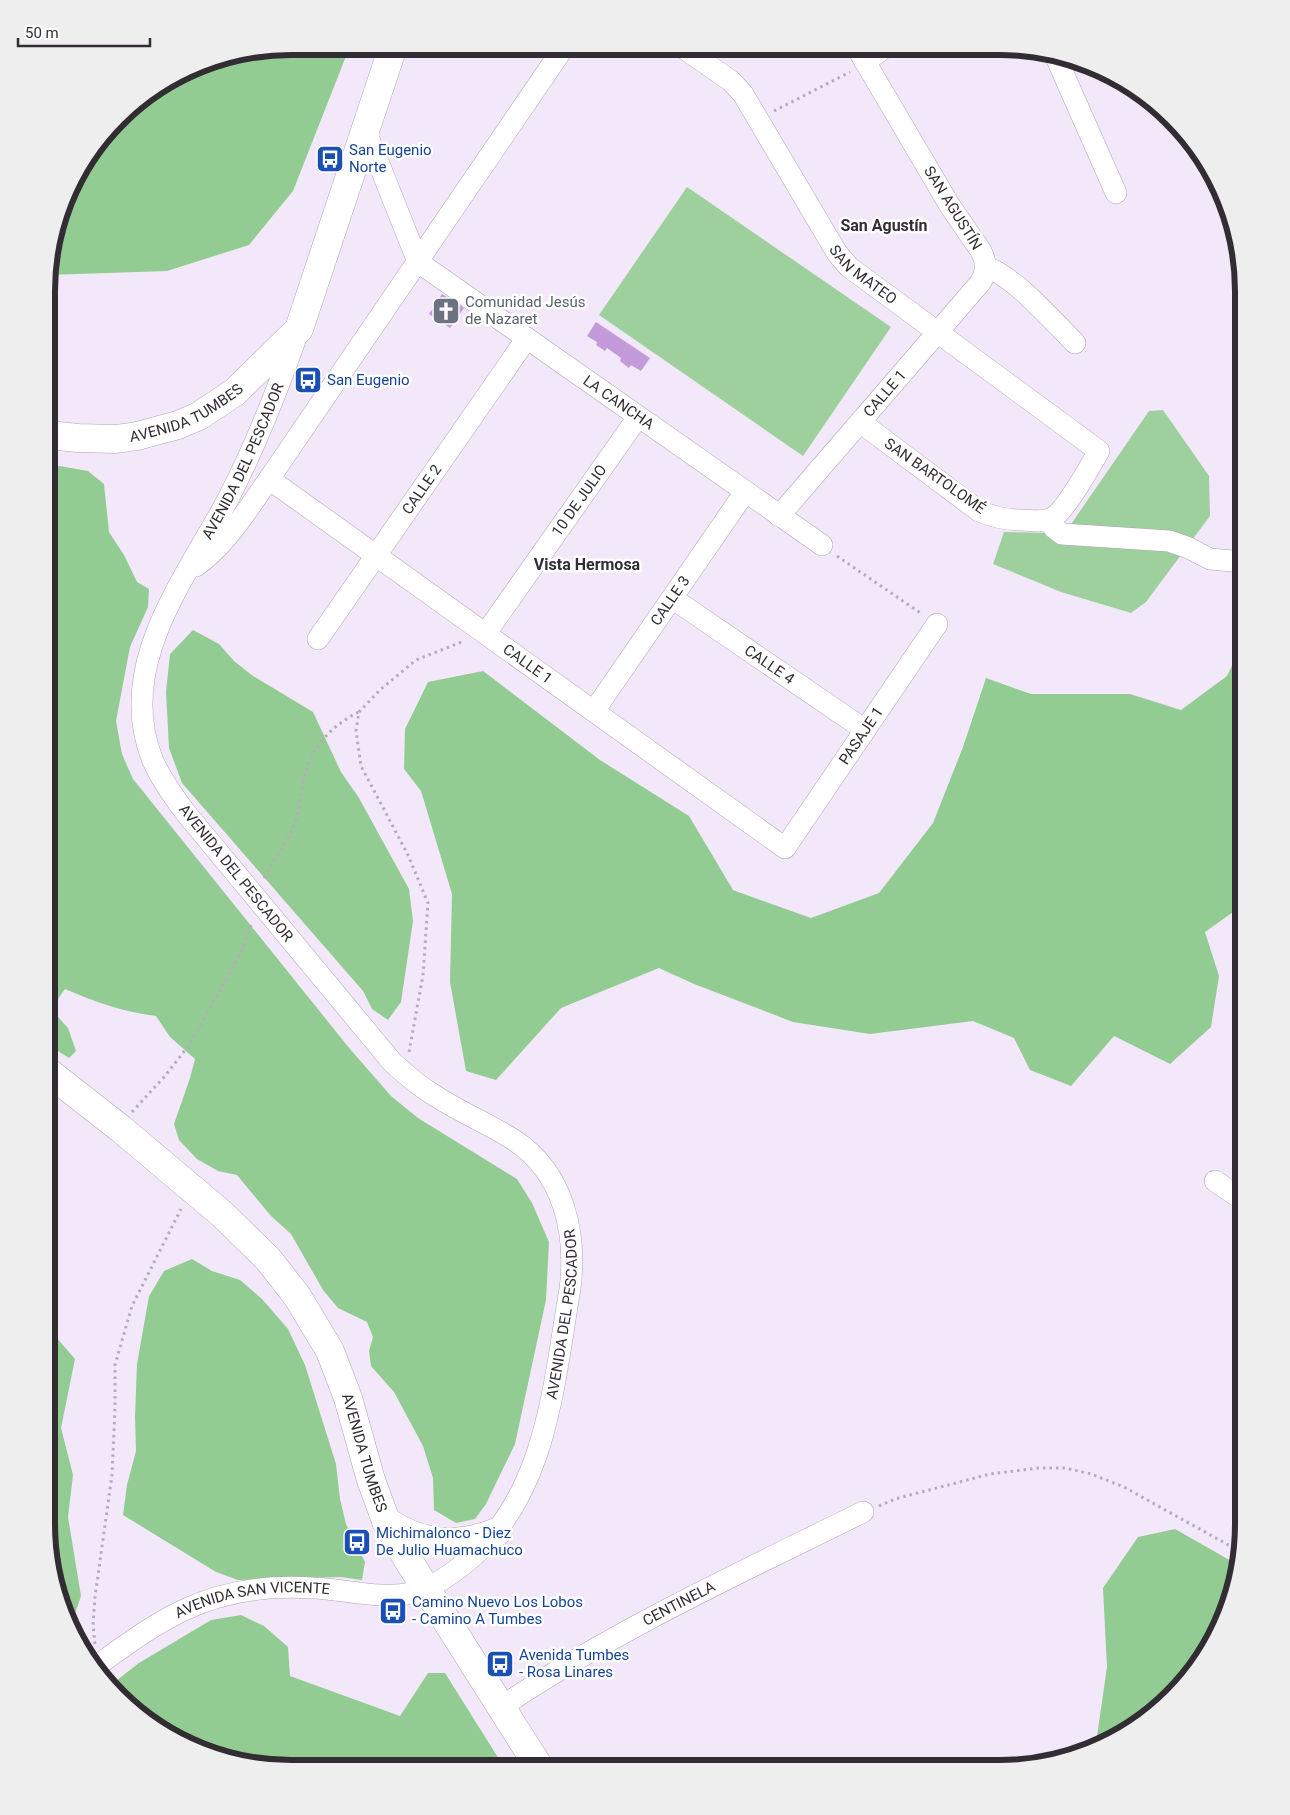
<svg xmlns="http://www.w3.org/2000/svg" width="1290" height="1815" font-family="Roboto,sans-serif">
	<rect width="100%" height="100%" fill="#f3e8fa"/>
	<!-- green -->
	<g fill="#9ed09d">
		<path d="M687,187L891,327L803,456L599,315Z"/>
		<path d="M1163,410L1209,476L1210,516L1146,602L1131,613L1061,592L993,564L1004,532L1052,533L1067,530L1149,411Z"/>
	</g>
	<!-- forest -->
	<g fill="#93cc93">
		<path d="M291,46H350L293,191L249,245L167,271L48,275V259L79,169L130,107L212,59Z"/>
		<path d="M48,464L88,471L104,484L109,532L124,555L137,582L149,589L148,607L130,647L116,721L122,754L133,779L350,1049L391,1096L418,1118L517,1179L532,1203L549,1242L546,1300L515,1444L486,1504L475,1519L456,1523L434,1510L433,1478L423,1446L394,1392L371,1366L369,1351L373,1337L367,1322L338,1308L323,1290L291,1234L271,1216L237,1175L218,1171L197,1159L179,1140L174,1124L190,1078L195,1059L170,1037L156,1016C124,1012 95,1002 65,989L51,1009L68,1028L76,1051L69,1058L47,1044L48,783L56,781L48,767Z"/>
		<path d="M193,630L219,644L234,661L253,676L313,712L341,772L359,798L409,889L413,921L401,1002L388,1020L372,1009L363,991L182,783L169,748L166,692L170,654Z"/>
		<path d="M1244,640L1243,905L1205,932L1219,976L1211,1027L1170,1064L1114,1036L1071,1086L1030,1070L1014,1038L973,1021L870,1034L793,1022L694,984L659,968L561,1008L496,1080L466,1071L450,982L452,894L421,791L404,769L405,729L428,682L483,671L600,760L689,816L733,890L811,918L879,893L933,823L963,747L986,678L1031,694H1130L1181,710L1227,676Z"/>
		<path d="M192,1259L212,1271L240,1280L262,1299L288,1329L305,1365L336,1464L340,1499L346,1524L365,1562L362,1580L341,1577L238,1580L216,1572L123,1515L127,1485L136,1451L135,1417L137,1364L149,1296L164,1271Z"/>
		<path d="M48,1328L75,1359L61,1428L73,1475L68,1517L81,1596L70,1628L46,1524Z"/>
		<path d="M1175,1529L1233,1562L1238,1568L1231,1603L1202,1660L1160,1708L1107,1744L1094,1747L1096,1743L1107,1667L1103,1588L1138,1537Z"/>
		<path d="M241,1615L264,1626L288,1647L290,1676L400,1716L428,1673H445L504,1767H259L198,1750L142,1718L108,1687L139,1663L211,1620Z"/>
	</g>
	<!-- building -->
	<g fill="#c49ada">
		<path d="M442,294L464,308L450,328L429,314Z"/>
		<path d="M596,322L650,358L641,371L631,365L629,368L620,361L621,358L607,348L605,351L596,345L597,342L587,336Z"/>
	</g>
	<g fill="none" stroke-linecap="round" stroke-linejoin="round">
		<!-- minor casing -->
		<g stroke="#b0a5b6" stroke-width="22">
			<g id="minor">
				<path id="s1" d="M682,47L731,81L743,94L837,253L849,267L1099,451C1090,466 1065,512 1052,518C1043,523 1030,520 1021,520C1006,520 993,517 979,511L860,422"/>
				<path d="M1055,55L1116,193"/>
				<path d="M865,62L884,48"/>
				<path id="s2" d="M365,129L418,262L822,545"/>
				<path d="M986,267C1014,276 1053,321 1075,343"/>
				<path id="s3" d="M269,479L785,848L937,624"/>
				<path id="s4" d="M779,516L980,283C987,272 987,263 981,251L950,206L857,48"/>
				<path d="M1048,520L1054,528L1062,534L1169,541L1189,548L1210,559L1244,562"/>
				<path d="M196,566C227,544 247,510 269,479L564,47"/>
				<path id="s5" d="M672,598L865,730"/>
				<path id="s6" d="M486,633L638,417"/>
				<path id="s7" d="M318,639L527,338"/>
				<path id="s8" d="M594,711L745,492"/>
				<path d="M1215,1181L1243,1200"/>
				<path id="s9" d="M95,1667C123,1647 152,1625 184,1610C224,1591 269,1585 313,1588C342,1589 384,1600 411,1593C430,1589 449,1576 464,1564C547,1497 553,1387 570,1289C577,1233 564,1173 514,1140C489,1124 462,1113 437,1097C420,1087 406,1075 392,1062L185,812C173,796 161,779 153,761C114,666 186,578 228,499C256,445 278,389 298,332"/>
				<path id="s10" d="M501,1707C615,1630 740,1573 863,1512"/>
			</g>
		</g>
		<!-- major casing -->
		<g stroke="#b0a5b6" stroke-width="29">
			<g id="major">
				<path id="s11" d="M48,435L78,438L116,439L137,436L178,425L199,416L235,392L299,329L393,47"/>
				<path id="s12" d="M47,1071L121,1129L222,1214L268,1259L297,1296L330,1351L348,1398L371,1480L386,1521L408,1560L539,1767"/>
				<path d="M386,1521C422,1545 456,1548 497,1532"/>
			</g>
		</g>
		<!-- path -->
		<g stroke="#b5acba" stroke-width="3" stroke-dasharray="2.5 4" stroke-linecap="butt">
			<path d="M774,111L850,72"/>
			<path d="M837,556L922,614"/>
			<path d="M264,878C274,858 289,842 296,820C300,807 300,794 303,782C309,750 330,726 359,712"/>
			<path d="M409,1052L423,975L428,903L408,855L361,766L356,731L359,712L381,689L416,660L464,641"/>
			<path d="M132,1112L165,1076L189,1045L241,953L252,922"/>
			<path d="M879,1506L895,1499L990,1474L1039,1468H1065L1091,1474L1124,1487L1241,1552"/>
			<path d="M95,1644L93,1625L95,1597L112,1475L115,1408V1365L132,1306L181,1209"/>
		</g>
		<!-- minor -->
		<use href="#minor" stroke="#fff" stroke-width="21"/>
		<!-- major -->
		<use href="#major" stroke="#fff" stroke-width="28"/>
	</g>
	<!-- icons -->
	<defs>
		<g id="bus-square" transform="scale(1.4375)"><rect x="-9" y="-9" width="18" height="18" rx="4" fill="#1a4fb4" stroke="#fff"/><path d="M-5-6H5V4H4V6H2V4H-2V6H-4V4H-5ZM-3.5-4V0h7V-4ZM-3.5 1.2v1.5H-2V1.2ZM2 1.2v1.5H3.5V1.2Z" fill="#fff"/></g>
		<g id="church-square" transform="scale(1.4375)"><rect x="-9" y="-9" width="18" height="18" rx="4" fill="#6b7280" stroke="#fff"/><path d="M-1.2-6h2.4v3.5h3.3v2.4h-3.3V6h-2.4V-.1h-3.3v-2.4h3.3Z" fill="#fff"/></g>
	</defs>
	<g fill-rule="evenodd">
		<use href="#bus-square" x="330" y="159"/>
		<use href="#church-square" x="446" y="311"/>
		<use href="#bus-square" x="308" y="380"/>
		<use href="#bus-square" x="357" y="1542"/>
		<use href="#bus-square" x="393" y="1611"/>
		<use href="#bus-square" x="500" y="1664"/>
	</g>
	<g text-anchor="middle" stroke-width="5" stroke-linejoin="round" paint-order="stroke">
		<!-- transit labels -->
		<g font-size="15" fill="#164399" stroke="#fff" text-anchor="start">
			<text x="349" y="155">San Eugenio<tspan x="349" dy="17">Norte</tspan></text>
			<text x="327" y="385">San Eugenio</text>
			<text x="376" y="1538">Michimalonco - Diez<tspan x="376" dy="17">De Julio Huamachuco</tspan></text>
			<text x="412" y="1607">Camino Nuevo Los Lobos<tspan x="412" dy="17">- Camino A Tumbes</tspan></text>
			<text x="519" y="1660">Avenida Tumbes<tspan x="519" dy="17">- Rosa Linares</tspan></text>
		</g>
		<!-- street labels -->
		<g font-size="15" fill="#312d33" stroke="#fff">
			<text transform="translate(953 208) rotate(58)" y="5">SAN AGUSTÍN</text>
			<text dy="5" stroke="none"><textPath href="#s1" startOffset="296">SAN MATEO</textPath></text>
			<text dy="5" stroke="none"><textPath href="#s4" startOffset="162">CALLE 1</textPath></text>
			<text dy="5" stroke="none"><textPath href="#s2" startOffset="388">LA CANCHA</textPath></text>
			<text dy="5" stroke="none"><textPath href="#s11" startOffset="144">AVENIDA TUMBES</textPath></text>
			<text dy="5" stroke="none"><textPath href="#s9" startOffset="1722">AVENIDA DEL PESCADOR</textPath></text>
			<text transform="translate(935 476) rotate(35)" y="5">SAN BARTOLOMÉ</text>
			<text dy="5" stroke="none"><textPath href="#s7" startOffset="182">CALLE 2</textPath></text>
			<text dy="5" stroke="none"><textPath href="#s6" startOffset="162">10 DE JULIO</textPath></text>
			<text dy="5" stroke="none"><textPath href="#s8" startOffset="134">CALLE 3</textPath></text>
			<text dy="5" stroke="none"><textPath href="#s3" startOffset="318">CALLE 1</textPath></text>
			<text dy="5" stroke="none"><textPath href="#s5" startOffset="118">CALLE 4</textPath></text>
			<text dy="5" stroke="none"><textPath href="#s3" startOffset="770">PASAJE 1</textPath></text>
			<text transform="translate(236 873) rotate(51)" y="5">AVENIDA DEL PESCADOR</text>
			<text dy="5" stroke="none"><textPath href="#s9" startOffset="674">AVENIDA DEL PESCADOR</textPath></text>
			<text dy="5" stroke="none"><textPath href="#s12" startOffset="509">AVENIDA TUMBES</textPath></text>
			<text dy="5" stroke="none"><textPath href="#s9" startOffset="176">AVENIDA SAN VICENTE</textPath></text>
			<text dy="5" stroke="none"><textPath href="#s10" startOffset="206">CENTINELA</textPath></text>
		</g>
		<!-- worship labels -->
		<g font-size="15" fill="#5b616d" stroke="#fff" text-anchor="start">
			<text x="465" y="307">Comunidad Jesús<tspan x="465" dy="17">de Nazaret</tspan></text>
		</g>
		<!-- neighbourhood labels -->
		<g font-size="16" font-weight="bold" fill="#312d33" stroke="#fff">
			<text x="884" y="231">San Agustín</text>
			<text x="587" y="570">Vista Hermosa</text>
		</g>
	</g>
	<!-- crop -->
	<path d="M0 0H1290V1815H0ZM291 55H999A236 236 0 0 1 1235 291V1524A236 236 0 0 1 999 1760H291A236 236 0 0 1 55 1524V291A236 236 0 0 1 291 55Z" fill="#efeeef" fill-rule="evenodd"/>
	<path fill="none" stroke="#312d33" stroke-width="6" d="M291 55H999A236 236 0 0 1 1235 291V1524A236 236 0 0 1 999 1760H291A236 236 0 0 1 55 1524V291A236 236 0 0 1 291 55Z"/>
	<!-- scale -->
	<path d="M18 38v8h132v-8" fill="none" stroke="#312d33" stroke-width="2.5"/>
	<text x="25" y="38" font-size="15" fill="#312d33" stroke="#ffffff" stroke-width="4" paint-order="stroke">50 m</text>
</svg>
